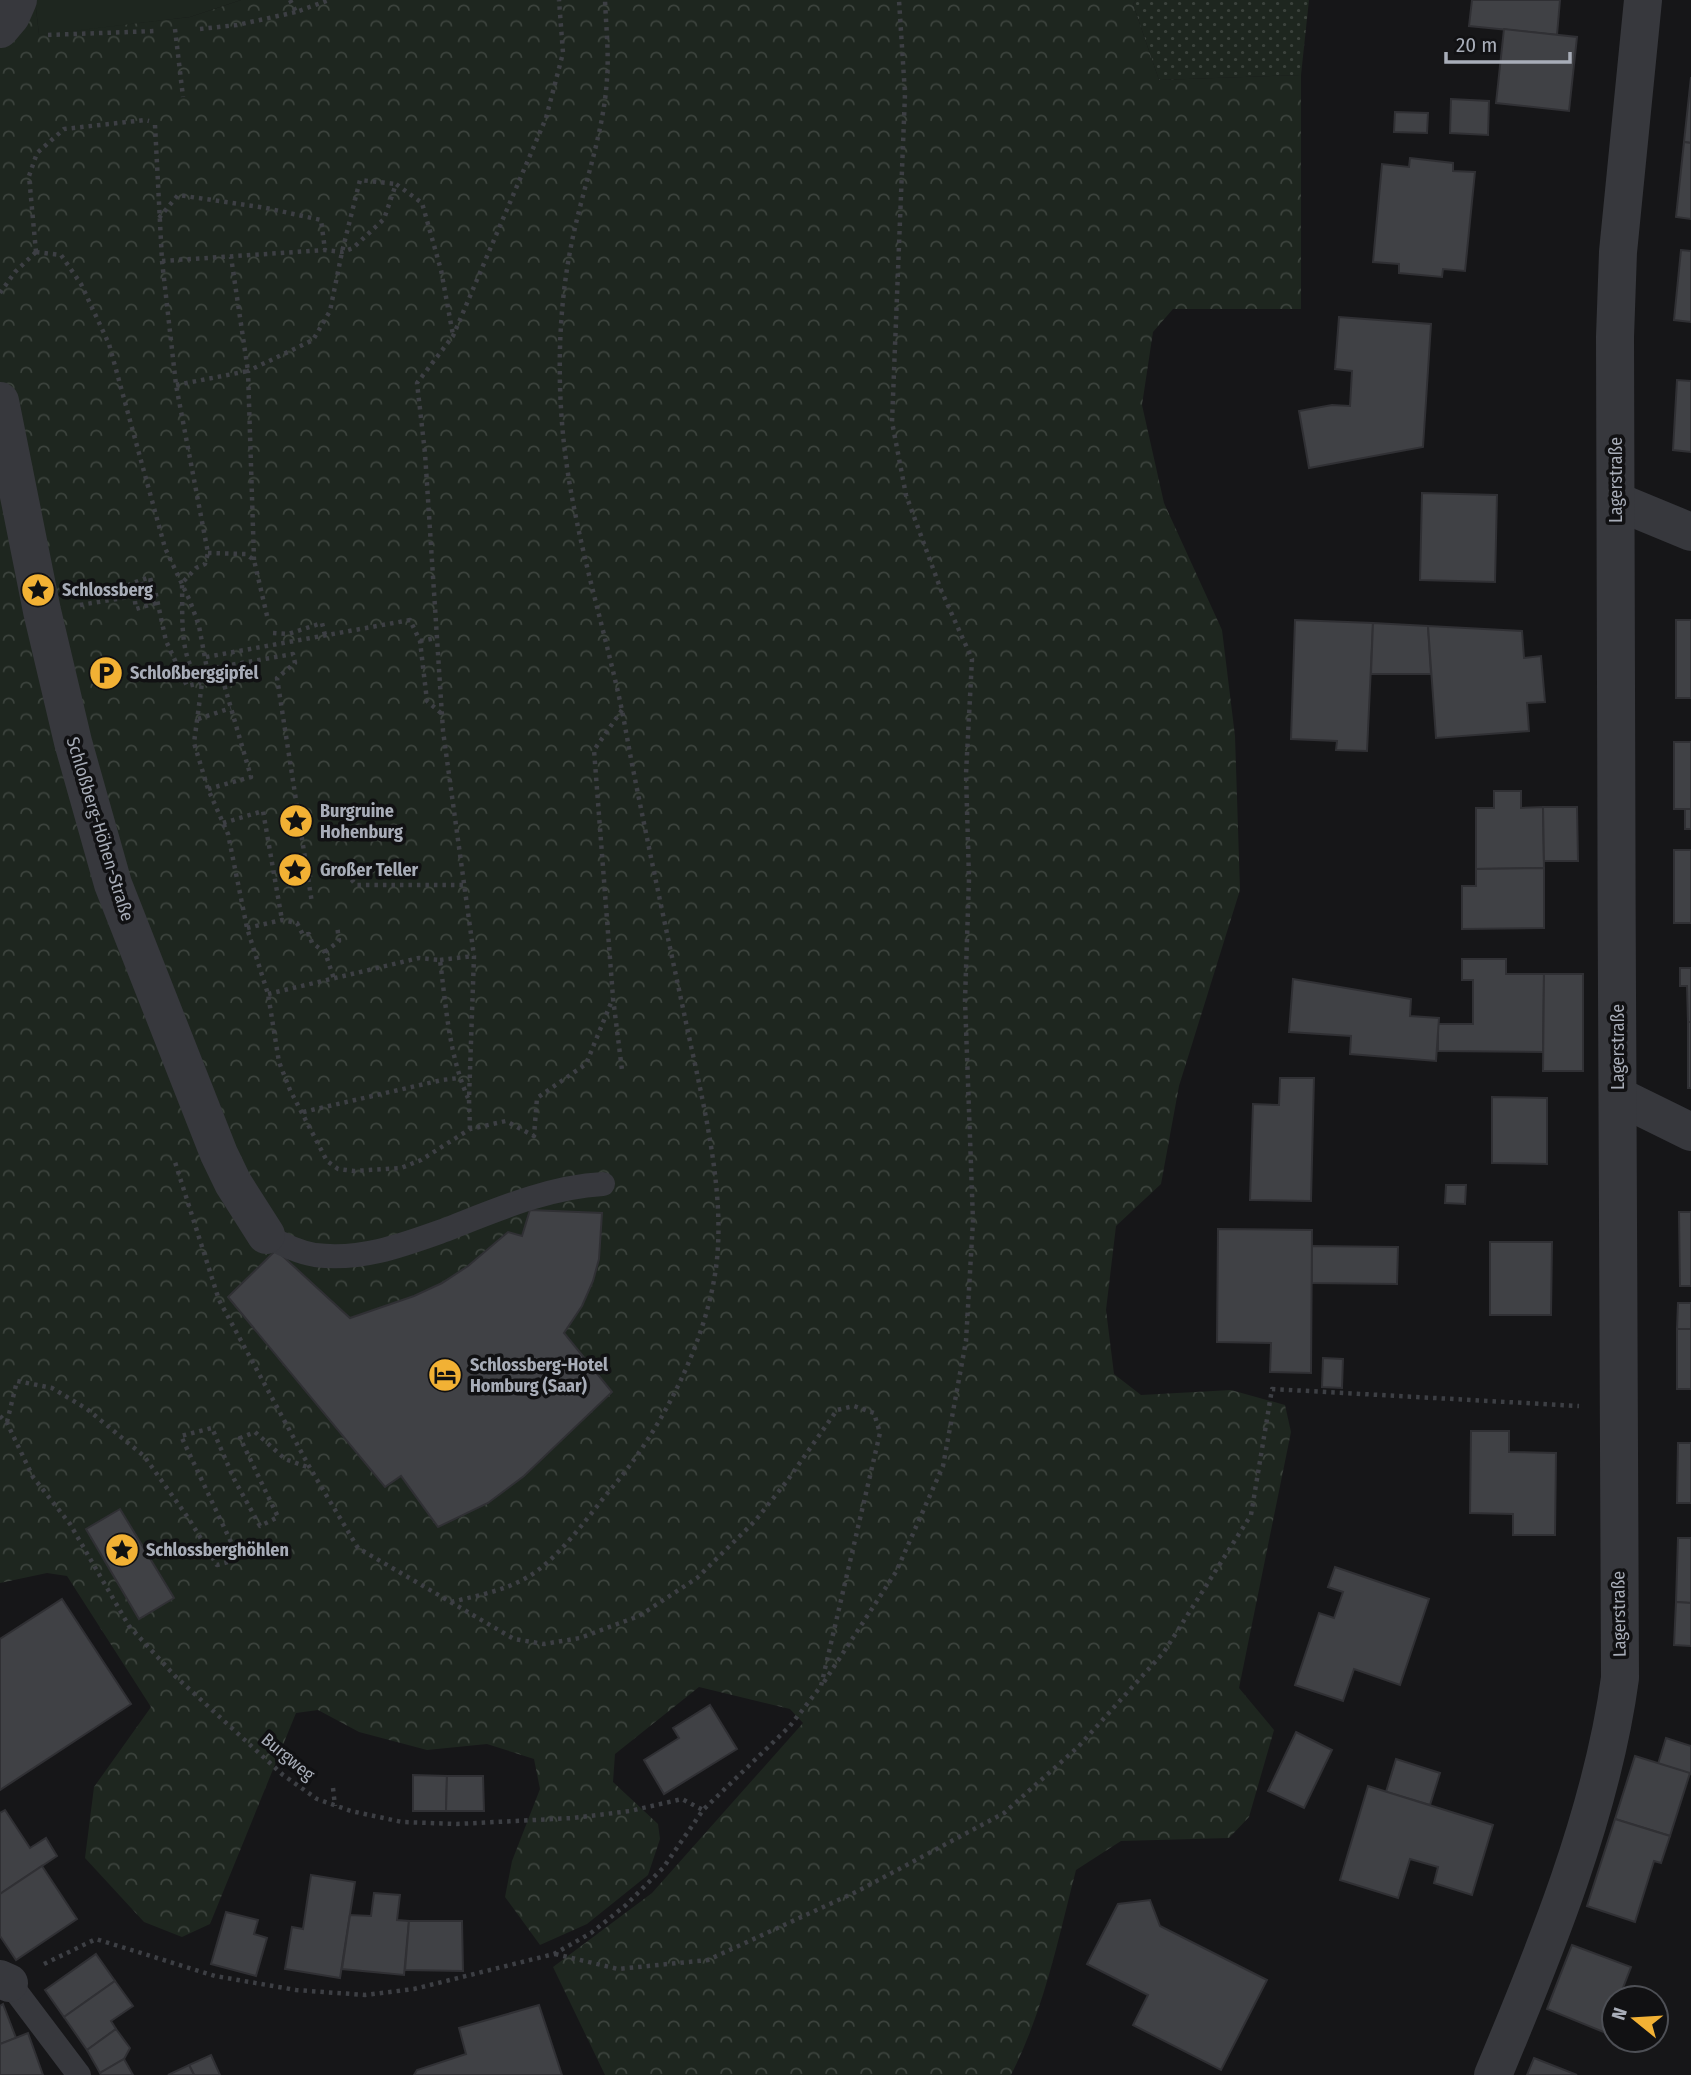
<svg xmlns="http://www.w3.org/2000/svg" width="1691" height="2075" font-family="'Fira Sans Condensed',sans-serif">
	<defs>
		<pattern id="grass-dots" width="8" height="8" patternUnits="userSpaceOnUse" patternTransform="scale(1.75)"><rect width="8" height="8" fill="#1e261f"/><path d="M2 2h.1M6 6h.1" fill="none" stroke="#3c433d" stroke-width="1.8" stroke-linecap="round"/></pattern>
		<pattern id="forest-crowns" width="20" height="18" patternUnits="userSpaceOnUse" patternTransform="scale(1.75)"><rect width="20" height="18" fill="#1e261f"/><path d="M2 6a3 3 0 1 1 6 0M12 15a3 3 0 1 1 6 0" fill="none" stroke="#3c433d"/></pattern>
	</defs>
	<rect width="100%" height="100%" fill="#161618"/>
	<!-- grass -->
	<path fill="url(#grass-dots)" d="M1136,0H1309L1301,75L1159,80L1133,4Z"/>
	<!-- forest -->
	<path fill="url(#forest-crowns)" d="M0,0H35L39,34L190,17L241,0H1136L1133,4L1159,80L1301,75V309H1173L1153,332L1142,405L1164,503L1222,630L1235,736L1240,890L1179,1086L1161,1184L1116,1226L1106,1310L1114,1374L1141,1395L1231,1390L1285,1405L1291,1432L1239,1688L1274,1730L1249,1817L1229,1838L1121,1841L1076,1870C1058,1940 1044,2010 1011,2075H605L553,1967L652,1893L803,1723L790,1709L699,1687L615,1754L613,1782L658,1824L660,1839L648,1875L587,1924L540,1945L505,1897L512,1861L540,1789L534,1759L487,1744L427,1750L359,1732L318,1710L296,1713L210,1924L182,1937L144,1922L85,1858L94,1787L151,1707L67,1576L47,1573L0,1583Z"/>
	<!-- park -->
	<path fill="#1e261f" d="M35,0H241L190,17L39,35Z"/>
	<!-- building -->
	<g fill="#404145" stroke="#303034" stroke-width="2">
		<path d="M1472,0H1560L1557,35L1469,26Z"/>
		<path d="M1504,29L1577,37L1569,111L1496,103Z"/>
		<path d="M1691,77V143L1684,142Z"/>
		<path d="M1451,99L1489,101L1488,135L1450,133Z"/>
		<path d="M1395,112L1428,113L1427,133L1394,132Z"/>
		<path d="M1684,142L1691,143V219L1676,217Z"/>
		<path d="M1410,158L1453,163V171L1475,172L1465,271L1443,269L1442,277L1399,273V264L1373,262L1382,164L1409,167Z"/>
		<path d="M1681,250L1691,251V322L1674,320Z"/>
		<path d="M1339,317L1431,324L1423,447L1309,468L1299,411L1332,405L1350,406L1352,371L1335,369Z"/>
		<path d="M1677,380L1691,381V452L1673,450Z"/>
		<path d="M1422,493L1497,495L1495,582L1420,580Z"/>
		<path d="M1295,620L1373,623L1367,751L1336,750L1337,741L1291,739Z"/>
		<rect x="1676" y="620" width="15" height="78"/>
		<path d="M1373,623L1428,626L1431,674H1371Z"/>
		<path d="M1428,626L1522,631L1524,658L1541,656L1545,702L1527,703L1529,731L1436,738Z"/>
		<rect x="1674" y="742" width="17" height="67"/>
		<path d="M1494,791H1521V808L1543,807L1544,868L1476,869V808H1494Z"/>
		<path d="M1543,807H1577L1578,861H1544Z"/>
		<rect x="1685" y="809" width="6" height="20"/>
		<rect x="1674" y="850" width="17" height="73"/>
		<path d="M1544,868V928L1462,929V886H1476V869Z"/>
		<path d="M1462,959H1506V974H1544L1543,1052L1438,1051V1024H1473V980H1462Z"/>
		<path d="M1680,968H1691V1022H1688L1687,986H1680Z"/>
		<path d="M1544,974H1583V1071H1543Z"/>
		<path d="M1293,979L1411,999L1410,1016L1439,1018L1436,1061L1350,1054L1351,1036L1289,1032Z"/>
		<rect x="1688" y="1022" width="3" height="66"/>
		<path d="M1280,1078H1314L1311,1201L1250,1200L1253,1104L1279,1105Z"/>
		<path d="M1492,1097L1547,1098V1164L1492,1163Z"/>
		<path d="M1446,1185H1466L1465,1204L1445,1203Z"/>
		<path d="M530,1210L602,1213L599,1259L593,1281L582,1306L564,1333L612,1392L524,1476L488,1503L438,1527L401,1476L385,1487L228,1297L276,1250L350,1318L414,1296L442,1283L468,1266L508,1232L522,1236Z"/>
		<path d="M1679,1212H1691V1286H1680Z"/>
		<path d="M1218,1229L1312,1230L1311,1373L1270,1372L1271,1343L1217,1342Z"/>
		<path d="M1490,1242H1552L1551,1315H1490Z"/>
		<path d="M1312,1246L1398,1247L1397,1284L1312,1283Z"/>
		<path d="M1678,1303H1691V1329H1677Z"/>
		<rect x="1677" y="1329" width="14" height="60"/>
		<path d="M1323,1358L1343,1359L1342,1388L1322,1387Z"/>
		<path d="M1471,1431H1509V1452L1556,1453L1555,1535H1513V1514L1470,1513Z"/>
		<path d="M1678,1443H1691V1503H1677Z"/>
		<path d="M120,1509L174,1598L139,1619L86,1529Z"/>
		<path d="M1678,1538H1691V1603L1676,1602Z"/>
		<path d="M1335,1567L1429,1599L1400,1685L1354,1669L1343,1701L1295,1685L1319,1613L1334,1618L1343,1592L1328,1587Z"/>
		<path d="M62,1599L131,1704L0,1790V1639Z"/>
		<path d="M1676,1602L1691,1603V1646L1674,1645Z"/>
		<path d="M710,1705L737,1749L664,1794L644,1760L679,1738L673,1728Z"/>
		<path d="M1296,1732L1332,1750L1304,1808L1268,1791Z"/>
		<path d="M1666,1738L1691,1746V1774L1658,1764Z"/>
		<path d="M1635,1756L1690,1773L1670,1836L1615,1819Z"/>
		<path d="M1396,1759L1440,1773L1430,1805L1386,1792Z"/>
		<path d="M413,1775L447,1776L446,1811H413Z"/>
		<path d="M447,1776H483L484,1811H446Z"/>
		<path d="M1368,1786L1493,1825L1472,1895L1434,1883L1438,1867L1410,1859L1398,1898L1340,1880Z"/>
		<path d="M5,1810L30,1848L46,1838L57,1856L0,1894V1813Z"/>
		<path d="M1615,1819L1670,1836L1661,1863L1654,1861L1635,1922L1587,1906Z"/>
		<path d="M42,1866L77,1919L16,1960L0,1936V1894Z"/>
		<path d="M311,1875L355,1882L340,1978L285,1969L292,1927L303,1929Z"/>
		<path d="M374,1893L400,1895L397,1920L409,1921L404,1975L342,1969L350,1915L371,1916Z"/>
		<path d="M1150,1900L1160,1926L1267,1980L1221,2070L1133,2025L1148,1995L1087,1964L1118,1904Z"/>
		<path d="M226,1912L258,1920L254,1934L267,1938L256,1976L211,1964Z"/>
		<path d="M409,1921H462L463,1971L405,1970Z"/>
		<path d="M1572,1945L1631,1967L1619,1998H1614V2012L1606,2033L1547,2009Z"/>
		<path d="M96,1954L115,1981L64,2017L45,1990Z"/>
		<path d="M115,1981L133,2006L111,2021L116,2029L87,2050L64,2017Z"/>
		<path d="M3,2004L16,2038L0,2044V2006Z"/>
		<path d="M539,2005L562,2075H414L417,2070L466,2054L459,2028Z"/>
		<path d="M116,2029L130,2048L124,2059L100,2073L87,2050Z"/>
		<path d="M28,2033L43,2075H0V2044Z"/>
		<path d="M211,2055L220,2075H194L189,2065Z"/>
		<path d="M1534,2058L1577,2075H1527Z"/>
		<path d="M124,2059L133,2075H101L100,2073Z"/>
		<path d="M189,2065L194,2075H168Z"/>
	</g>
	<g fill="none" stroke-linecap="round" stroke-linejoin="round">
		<!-- path -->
		<g stroke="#3d3f44" stroke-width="4.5" stroke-dasharray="3.5 5" stroke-linecap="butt">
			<path d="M290,0L296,12L329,0"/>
			<path d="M175,29L183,97"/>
			<path d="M200,29L237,25L296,12"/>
			<path d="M48,35L155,31"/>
			<path d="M155,125L162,261L176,385L208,553L205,564L196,568L182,583C183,616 178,659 202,683"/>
			<path d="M159,218L178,195L266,208L321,220L325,250"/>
			<path d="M36,252L61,255L81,284L109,344L165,548L190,601L199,626L207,669L202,683L194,743L208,789L228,834L247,928L268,994L279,1062L290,1090L327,1161L338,1169L354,1171L401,1168L421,1160L470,1129L506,1121L534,1136L537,1098L586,1064L613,998"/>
			<path d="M36,252L29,176L37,153L64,129L145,120L149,121"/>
			<path d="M162,261L325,250L342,252L353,248L384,219L396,184L422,203L441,270L453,335"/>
			<path d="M0,293L15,272L36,252"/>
			<path d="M176,385L248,371L231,257"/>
			<path d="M208,553L246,554L254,560L268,620"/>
			<path d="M254,560L248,371L313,340L330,311L342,252L360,180L396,184"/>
			<path d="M80,605L129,597L130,584L150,577L156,603L136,609L133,587L153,581L166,641L187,686L201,683"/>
			<path d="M273,633L288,634L322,623L325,635"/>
			<path d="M420,641L436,638"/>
			<path d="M206,657L410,620L420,641L427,701L442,714"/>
			<path d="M207,669L293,654L295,663L277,678L312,903"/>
			<path d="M622,710L594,750L613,998L622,1070"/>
			<path d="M198,719L231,708"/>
			<path d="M208,789L251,777L219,667"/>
			<path d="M223,823L263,811L282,920"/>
			<path d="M343,865L347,874L356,885H465"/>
			<path d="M247,928L282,920L297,923L303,935L309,934L312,943L325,952L334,979"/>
			<path d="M325,952L339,941L337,925"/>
			<path d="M440,960L474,956"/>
			<path d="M268,994L419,958L440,960C446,1007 449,1055 468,1098"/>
			<path d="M303,1112L442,1080L459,1078"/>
			<path d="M470,1129L469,1099L474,956L443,731L425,453L417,383L453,336L546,118L563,53L559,0"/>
			<path d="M0,1416L7,1423L33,1477L70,1524L129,1626L175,1676L283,1775L317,1799L351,1811L402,1822L457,1824L573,1818L630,1811L682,1799L703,1810"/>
			<path d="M7,1422L17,1381L52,1388L87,1409L144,1456L189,1519L217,1565L239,1559L181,1436L212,1428L234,1479L260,1526L278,1517L240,1438L255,1432L285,1459L310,1468"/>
			<path d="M451,1602C476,1596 503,1591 526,1578C557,1561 587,1518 610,1490C664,1428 714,1329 718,1246C722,1172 699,1086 684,1013C667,934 650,854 634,774C628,745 624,717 617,688C597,601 569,513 562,423C557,360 560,294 574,232C585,182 604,130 607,79C609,53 606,26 605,0"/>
			<path d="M824,1682L896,1572L943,1466L966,1341L973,1221L965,1000L969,879L966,774L972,659L941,590L906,495L892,422L905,94L899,0"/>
			<path d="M333,1788L335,1806"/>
			<path d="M555,1954L618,1969L708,1960L858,1891L1004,1813L1078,1747L1164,1652L1251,1515L1272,1389L1579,1406"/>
			<path d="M44,1964L96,1939L215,1976L296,1990L365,1995L414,1989L554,1954L591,1933L626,1905L663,1868L703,1810L790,1726L821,1686L880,1433L874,1413L854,1406L837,1410L787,1481L755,1521L697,1578L639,1616L580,1638L544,1644L514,1639L358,1548L310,1468L219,1300L174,1159"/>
		</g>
		<!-- lane -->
		<g stroke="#37383d" stroke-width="24">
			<path d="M266,1235C281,1244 297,1252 315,1255C361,1261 403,1245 445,1230C496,1210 548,1187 603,1184"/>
			<path d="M2,1973L79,2075"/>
		</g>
		<!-- street -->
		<g stroke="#37383d" stroke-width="38">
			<path d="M0,29L11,16L18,0"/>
			<path d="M0,401L42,611L73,742L113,884L219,1154L233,1183L266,1235"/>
			<path d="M1616,501L1691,532"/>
			<path d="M1618,1096L1691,1132"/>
			<path d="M0,1979L9,1983"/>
			<path d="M1493,2075C1545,1951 1602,1812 1620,1678C1615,1231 1618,784 1615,337L1618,252L1643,0"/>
		</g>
	</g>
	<!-- icons -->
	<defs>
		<g id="sight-disc" transform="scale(1.75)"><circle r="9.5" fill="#f2b134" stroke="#111113"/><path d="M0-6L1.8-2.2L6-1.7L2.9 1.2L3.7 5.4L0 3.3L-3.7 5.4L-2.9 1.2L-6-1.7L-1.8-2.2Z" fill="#111"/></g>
		<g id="parking-disc" transform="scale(1.75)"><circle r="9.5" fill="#f2b134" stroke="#111113"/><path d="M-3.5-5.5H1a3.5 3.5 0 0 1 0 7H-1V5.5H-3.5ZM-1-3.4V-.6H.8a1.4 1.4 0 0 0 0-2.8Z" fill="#111"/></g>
		<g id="hotel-disc" transform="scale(1.75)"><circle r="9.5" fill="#f2b134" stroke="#111113"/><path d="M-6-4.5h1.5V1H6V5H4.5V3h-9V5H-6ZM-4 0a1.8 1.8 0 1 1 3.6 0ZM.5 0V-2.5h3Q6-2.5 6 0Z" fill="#111"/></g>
	</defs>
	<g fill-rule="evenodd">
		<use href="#sight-disc" x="38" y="590"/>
		<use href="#parking-disc" x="106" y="673"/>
		<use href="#sight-disc" x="296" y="821"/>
		<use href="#sight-disc" x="295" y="870"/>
		<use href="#hotel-disc" x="445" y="1375"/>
		<use href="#sight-disc" x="122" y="1550"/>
	</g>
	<g text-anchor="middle" stroke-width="7" stroke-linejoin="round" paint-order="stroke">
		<!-- street labels -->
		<g font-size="18" fill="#a8adb8" stroke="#111113">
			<text transform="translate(1616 480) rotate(-90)" y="6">Lagerstraße</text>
			<text transform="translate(100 829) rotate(73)" y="6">Schloßberg-Höhen-Straße</text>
			<text transform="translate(1618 1047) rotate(-90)" y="6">Lagerstraße</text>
			<text transform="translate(1619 1614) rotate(-91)" y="6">Lagerstraße</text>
			<text transform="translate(288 1757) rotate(40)" y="6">Burgweg</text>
		</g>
		<!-- poi labels -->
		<g font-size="18" font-weight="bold" fill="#a8adb8" stroke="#111113" text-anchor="start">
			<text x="62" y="596">Schlossberg</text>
			<text x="130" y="679">Schloßberggipfel</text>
			<text x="320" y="817">Burgruine<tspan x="320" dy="21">Hohenburg</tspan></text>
			<text x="320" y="876">Großer Teller</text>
			<text x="470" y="1371">Schlossberg-Hotel<tspan x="470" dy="21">Homburg (Saar)</tspan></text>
			<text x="146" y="1556">Schlossberghöhlen</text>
		</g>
	</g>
	<!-- north arrow -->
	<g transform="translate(1635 2019) rotate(288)"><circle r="33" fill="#111113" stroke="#4d4f55" stroke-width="2"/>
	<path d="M0-5L12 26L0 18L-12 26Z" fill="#f2b134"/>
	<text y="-10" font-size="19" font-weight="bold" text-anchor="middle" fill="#a8adb8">N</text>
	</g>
	<!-- scale -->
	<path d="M1446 52v10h124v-10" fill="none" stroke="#a8adb8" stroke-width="3.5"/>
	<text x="1456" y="52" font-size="21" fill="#a8adb8" stroke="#111113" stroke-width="5" paint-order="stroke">20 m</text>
</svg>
